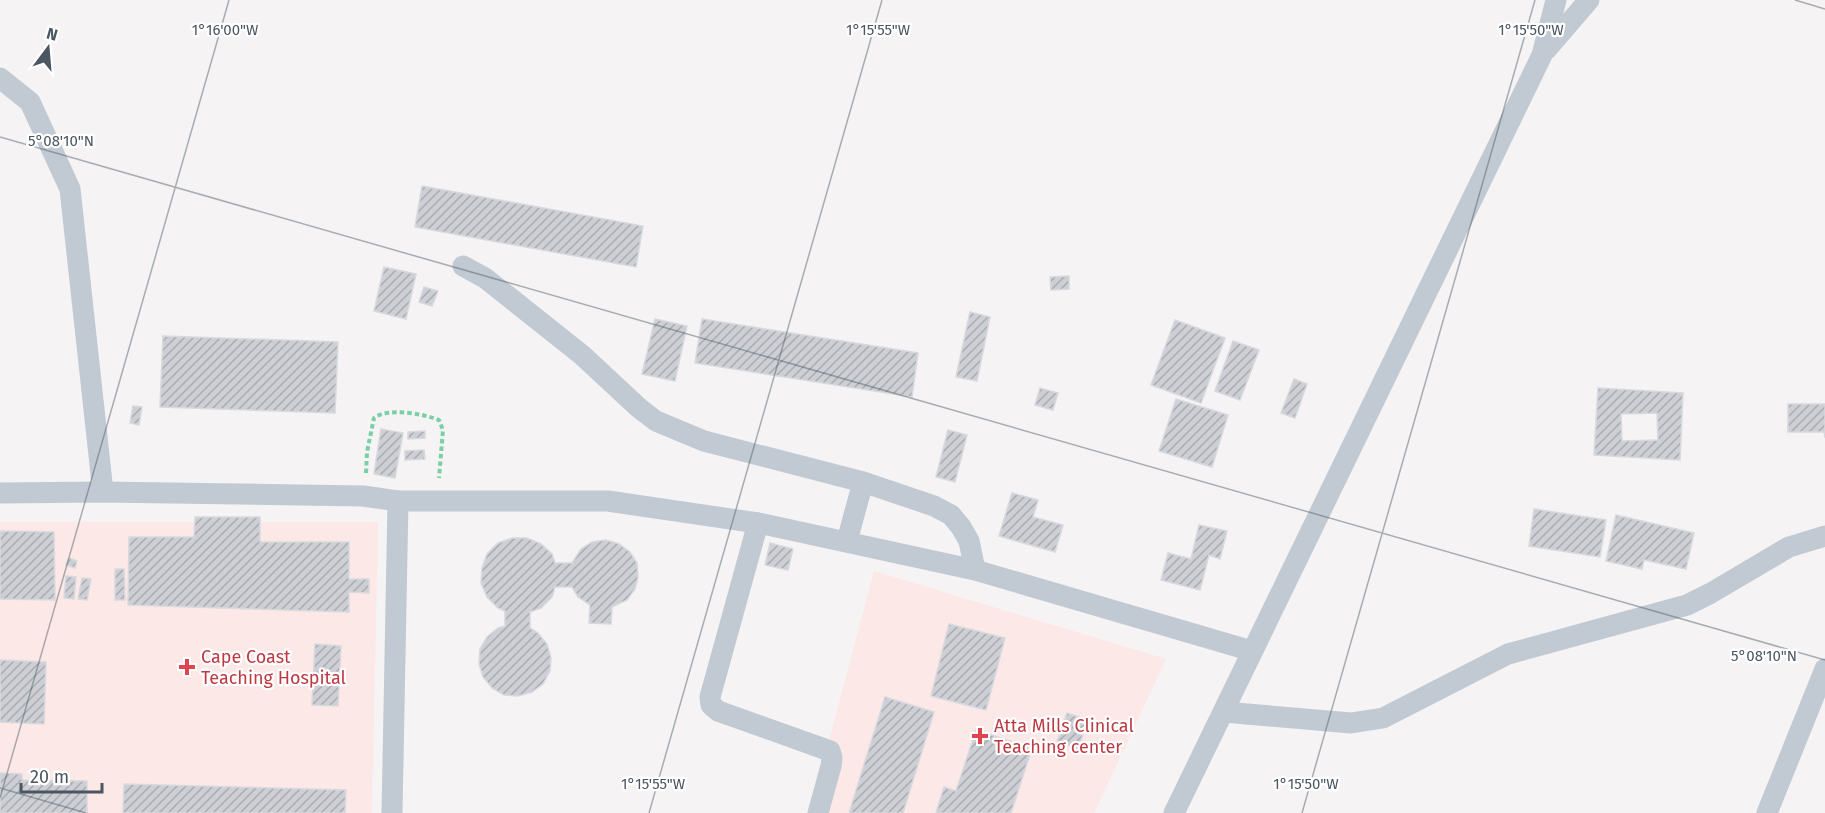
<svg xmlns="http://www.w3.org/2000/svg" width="1825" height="813" font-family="'Fira Sans',sans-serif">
	<defs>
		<pattern id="building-hatch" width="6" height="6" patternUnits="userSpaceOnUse" patternTransform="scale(1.5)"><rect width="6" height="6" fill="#cdcfd5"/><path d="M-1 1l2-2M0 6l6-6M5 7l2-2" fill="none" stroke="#a8abb0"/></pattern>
	</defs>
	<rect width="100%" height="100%" fill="#f5f3f3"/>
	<!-- medical -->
	<g fill="#fce8e6">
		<path d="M0,522H378L372,813H0Z"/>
		<path d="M874,571L1166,659L1094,813H810Z"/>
	</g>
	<!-- building -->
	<g fill="url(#building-hatch)" stroke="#d7d9de" stroke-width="1.5" fill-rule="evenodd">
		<path d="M422,186L643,226L636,267L415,227Z"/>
		<path d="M384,267L416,274L406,319L374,311Z"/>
		<path d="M1069,276V289L1051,290L1050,277Z"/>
		<path d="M424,287L438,291L432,306L419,302Z"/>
		<path d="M970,312L990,317L977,381L956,377Z"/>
		<path d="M655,319L687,326L675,381L642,374Z"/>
		<path d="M702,319L918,353L912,397L695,363Z"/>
		<path d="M1175,320L1225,338L1201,403L1151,385Z"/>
		<path d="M163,336L338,342L335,413L160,407Z"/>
		<path d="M1233,341L1259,350L1240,400L1215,391Z"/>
		<path d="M1294,379L1307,384L1295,418L1281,413Z"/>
		<path d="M1040,388L1058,393L1053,410L1035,405Z"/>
		<path d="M1598,388L1683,393L1680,460L1594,455ZM1657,413L1658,440L1622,441L1621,414Z"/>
		<path d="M1176,399L1228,415L1212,467L1159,451Z"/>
		<path d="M1788,404H1825V438L1824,432H1788Z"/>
		<path d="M133,406L142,407L139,425L130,423Z"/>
		<path d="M381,429L403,433L395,478L374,474Z"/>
		<path d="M948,430L967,435L955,482L936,477Z"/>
		<path d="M425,431V438L408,439V432Z"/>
		<path d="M424,450L425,459L405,460V451Z"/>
		<path d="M1012,493L1038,500L1033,517L1063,525L1055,552L999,536Z"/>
		<path d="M1534,509L1606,520L1600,557L1529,546Z"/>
		<path d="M1616,515L1694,533L1686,569L1644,560L1642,569L1606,561Z"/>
		<path d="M195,517H260V542H349V579H369V593L349,592V612L128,605L129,537H194Z"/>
		<path d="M1199,525L1227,531L1220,559L1209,555L1200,590L1161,580L1168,553L1191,559Z"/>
		<path d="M0,531L54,532L55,600L0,599Z"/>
		<path d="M512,538H527L541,544L552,554L555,563H572L581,549L592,542L606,540L619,544L630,552L637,563L638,577L635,589L627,600L612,607L611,624L589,623L590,605L578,597L572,587H555L552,597L541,608L530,612V628L538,633L547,644L551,658L550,671L543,684L532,692L518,696L504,695L492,688L483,677L479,664L480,649L487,637L498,628L505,626V611L498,608L487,597L481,583L482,568L487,554L498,543Z"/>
		<path d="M770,543L793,549L788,570L765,565Z"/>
		<path d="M69,558L77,561L75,568L66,565Z"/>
		<path d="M115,569H124L125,600H115Z"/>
		<path d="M66,576L76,577L74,599L64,598Z"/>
		<path d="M82,578L91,579L87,600L78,599Z"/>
		<path d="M949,624L1005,638L986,710L931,696Z"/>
		<path d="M315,644L341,646L338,706L312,705Z"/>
		<path d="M0,660L46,662L44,724L0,722Z"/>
		<path d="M885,697L934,712L903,813H849Z"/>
		<path d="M1067,713L1088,720L1078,749L1057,742Z"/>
		<path d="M976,730L1032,748L1011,813H936L944,787L956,791Z"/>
		<path d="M0,773L22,774V780L87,781V813H0Z"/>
		<path d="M124,784L346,790L345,813H123Z"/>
	</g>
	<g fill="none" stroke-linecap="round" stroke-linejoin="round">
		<!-- path -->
		<path stroke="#7ad0a6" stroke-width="4" stroke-dasharray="4.5 3" stroke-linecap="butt" d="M366,473L367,452L374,418C388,407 424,414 439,420L443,430L439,478"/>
		<!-- minor -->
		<g stroke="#c1cad2" stroke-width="21">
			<path d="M1546,50L1589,0"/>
			<path d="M0,78L30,102L70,189L103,492"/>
			<path d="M463,266L485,278L582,355L639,408L656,421L704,441L863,482L934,506L951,515L961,527L969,541L975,570"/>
			<path d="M0,493L103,492L363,496L398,501L392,813"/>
			<path d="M398,501H608L758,523L975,570L1252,651"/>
			<path d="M758,523L710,697L711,705L718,711L830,751L832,758L831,766L818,813"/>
			<path d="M847,541L863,482"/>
			<path d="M1224,712L1351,723L1383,718L1508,654L1687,605L1711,593L1789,547L1825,536"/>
			<path d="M1174,813L1542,55L1556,0"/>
			<path d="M1767,813L1825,669"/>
		</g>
	</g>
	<!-- ticks -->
	<path fill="none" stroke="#4a5661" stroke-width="1.5" stroke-opacity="0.45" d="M1795,0L1825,9M0,137L1825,660M0,788L86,813M0,798L229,0M649,813L882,0M1302,813L1535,0"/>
	<!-- markers -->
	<g fill="#e0444e" stroke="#fff" stroke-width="2">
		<path d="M184 658h6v6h6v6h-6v6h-6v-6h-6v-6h6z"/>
		<path d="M977 727h6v6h6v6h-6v6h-6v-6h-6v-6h6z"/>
	</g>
	<g text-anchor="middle" stroke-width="4.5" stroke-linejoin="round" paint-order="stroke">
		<!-- health labels -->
		<g font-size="18" fill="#be3a42" stroke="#fff" text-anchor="start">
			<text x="201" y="663">Cape Coast<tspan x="201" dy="21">Teaching Hospital</tspan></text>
			<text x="994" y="732">Atta Mills Clinical<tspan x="994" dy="21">Teaching center</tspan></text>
		</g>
	</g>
	<g font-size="15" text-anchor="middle" fill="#4a5661" stroke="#fff" stroke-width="4.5" stroke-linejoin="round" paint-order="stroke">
		<text x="225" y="35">1°16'00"W</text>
		<text x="878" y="35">1°15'55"W</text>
		<text x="1531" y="35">1°15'50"W</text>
		<text x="61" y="146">5°08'10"N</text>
		<text x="1764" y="661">5°08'10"N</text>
		<text x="653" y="789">1°15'55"W</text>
		<text x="1306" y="789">1°15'50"W</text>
	</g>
	<!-- north arrow -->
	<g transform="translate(48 48) rotate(16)" stroke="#ffffff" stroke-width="4.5" paint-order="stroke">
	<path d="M0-4.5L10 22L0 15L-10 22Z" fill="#4a5661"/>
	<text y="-9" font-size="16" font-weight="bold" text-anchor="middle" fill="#4a5661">N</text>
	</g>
	<!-- scale -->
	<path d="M21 783v9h81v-9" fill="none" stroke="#4a5661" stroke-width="3"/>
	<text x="30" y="783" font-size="18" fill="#4a5661" stroke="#ffffff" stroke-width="4.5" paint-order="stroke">20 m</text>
</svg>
